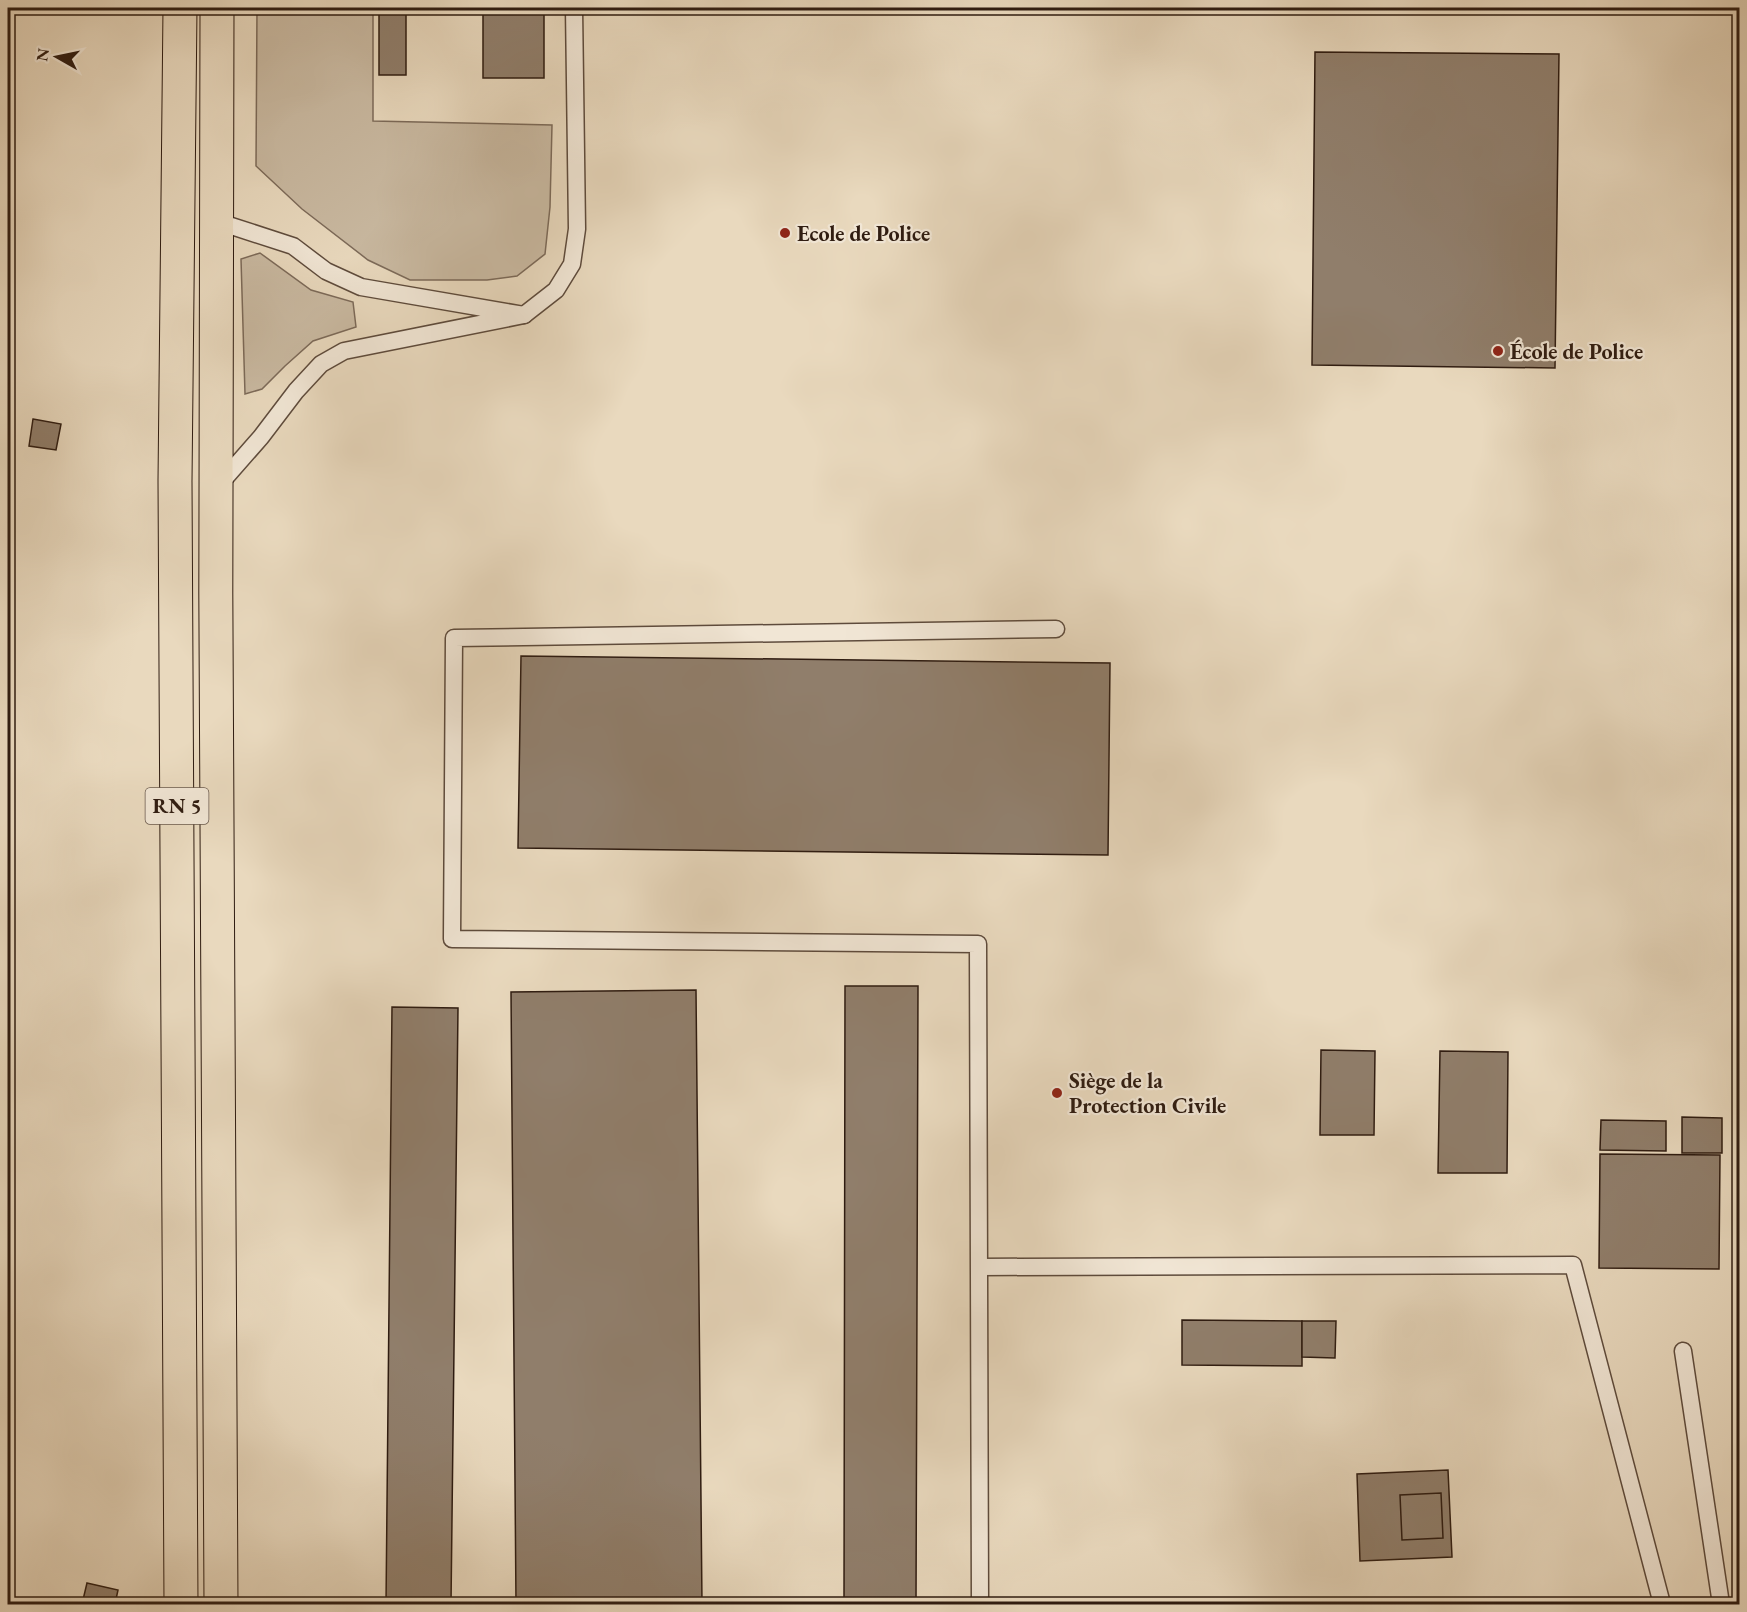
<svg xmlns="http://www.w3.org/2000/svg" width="1747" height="1612" font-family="'EB Garamond',serif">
	<rect width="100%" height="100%" fill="#e9d9be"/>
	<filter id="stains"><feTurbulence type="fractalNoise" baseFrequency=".00333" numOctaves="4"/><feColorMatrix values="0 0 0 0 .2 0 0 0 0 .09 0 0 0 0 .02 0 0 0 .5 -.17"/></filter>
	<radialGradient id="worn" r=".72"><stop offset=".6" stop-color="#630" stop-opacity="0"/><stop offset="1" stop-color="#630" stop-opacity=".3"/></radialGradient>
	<!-- green -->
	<g fill="#c9b9a1" stroke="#7c6a59" stroke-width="1.5">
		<path d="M257,8H373V121L552,125L550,207L545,254L517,276L487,280H410L368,260L302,209L256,166Z"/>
		<path d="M260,253L311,290L353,302L356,327L313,341L285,366L262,389L245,394L241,259Z"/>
	</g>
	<!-- building -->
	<g fill="#907e6b" stroke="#2f1c11" stroke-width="1.5">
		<rect x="483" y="8" width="61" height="70"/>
		<rect x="379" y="10" width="27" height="65"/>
		<path d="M1315,52L1559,54L1555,368L1312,365Z"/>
		<path d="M33,419L61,424L56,450L29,446Z"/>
		<path d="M521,656L1110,663L1108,855L518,848Z"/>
		<path d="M845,986H918L916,1604H844Z"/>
		<path d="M696,990L702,1604H516L511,992Z"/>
		<path d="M392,1007L458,1008L451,1604H386Z"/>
		<path d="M1321,1050L1375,1051L1374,1135H1320Z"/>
		<path d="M1440,1051L1508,1052L1507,1173H1438Z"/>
		<path d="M1682,1117L1722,1118V1153H1682Z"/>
		<path d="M1601,1120L1666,1121V1151L1600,1150Z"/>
		<path d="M1600,1154L1720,1155L1719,1269L1599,1268Z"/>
		<path d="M1182,1320L1302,1321V1366L1182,1365Z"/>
		<path d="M1302,1321H1336L1335,1358L1302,1357Z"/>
		<path d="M1448,1470L1452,1557L1360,1561L1357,1474Z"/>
		<path d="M1441,1493L1443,1538L1402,1540L1400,1495Z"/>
		<path d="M87,1583L118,1590L115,1604H82Z"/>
	</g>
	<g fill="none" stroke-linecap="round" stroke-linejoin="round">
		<!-- lane casing -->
		<g stroke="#5e4b3c" stroke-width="19">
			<g id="lane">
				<path d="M216,221L293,246L326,271L361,287L524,315L344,351L321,364L296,391L261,437L218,486"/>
				<path d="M524,315L556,290L572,264L577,229L574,8"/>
				<path d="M980,1267L1573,1265L1662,1604"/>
				<path d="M1683,1351L1721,1604"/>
				<path d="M980,1604L978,944L452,939L454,638L1056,629"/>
			</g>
		</g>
		<!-- highway casing -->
		<g stroke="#2f1c11" stroke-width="35">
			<g id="highway">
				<path d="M180,8L175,481L181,1604"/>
				<path d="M217,8C215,540 215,1072 221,1604"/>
			</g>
		</g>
		<!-- lane -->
		<use href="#lane" stroke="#f1e6d5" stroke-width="16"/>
		<!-- highway -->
		<use href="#highway" stroke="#e9d9be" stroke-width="33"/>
	</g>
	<!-- markers -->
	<g fill="#8f2418" stroke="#f1e6d5" stroke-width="2">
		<circle cx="785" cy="233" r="6"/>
		<circle cx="1498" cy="351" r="6"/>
		<circle cx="1057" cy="1093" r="6"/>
	</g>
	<g text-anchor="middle" stroke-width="4.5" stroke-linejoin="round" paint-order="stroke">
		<!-- shield labels -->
		<rect fill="#f1e6d5" stroke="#69594c" stroke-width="1.5" x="145.5" y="788" width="63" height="36" rx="4.5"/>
		<g font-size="21" font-weight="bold" fill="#2f1c11">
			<text x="177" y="813">RN 5</text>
		</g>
		<!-- poi labels -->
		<g font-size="22" font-weight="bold" fill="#2f1c11" stroke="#f1e6d5" text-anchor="start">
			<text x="797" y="241">Ecole de Police</text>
			<text x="1510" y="359">École de Police</text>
			<text x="1069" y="1088">Siège de la<tspan x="1069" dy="25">Protection Civile</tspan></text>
		</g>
	</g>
	<!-- margin -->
	<rect width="1747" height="1612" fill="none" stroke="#e9d9be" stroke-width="30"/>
	<rect x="9" y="9" width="1729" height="1594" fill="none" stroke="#2f1c11" stroke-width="3"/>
	<rect x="15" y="15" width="1717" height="1582" fill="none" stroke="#2f1c11" stroke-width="1.5"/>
	<!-- north arrow -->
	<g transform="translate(57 57) rotate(279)" stroke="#f1e6d5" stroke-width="4.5" paint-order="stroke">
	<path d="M0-4.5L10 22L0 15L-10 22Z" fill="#2f1c11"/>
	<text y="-9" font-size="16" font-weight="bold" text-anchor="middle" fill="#2f1c11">N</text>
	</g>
	<rect width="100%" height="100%" filter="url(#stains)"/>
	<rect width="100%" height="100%" fill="url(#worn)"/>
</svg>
